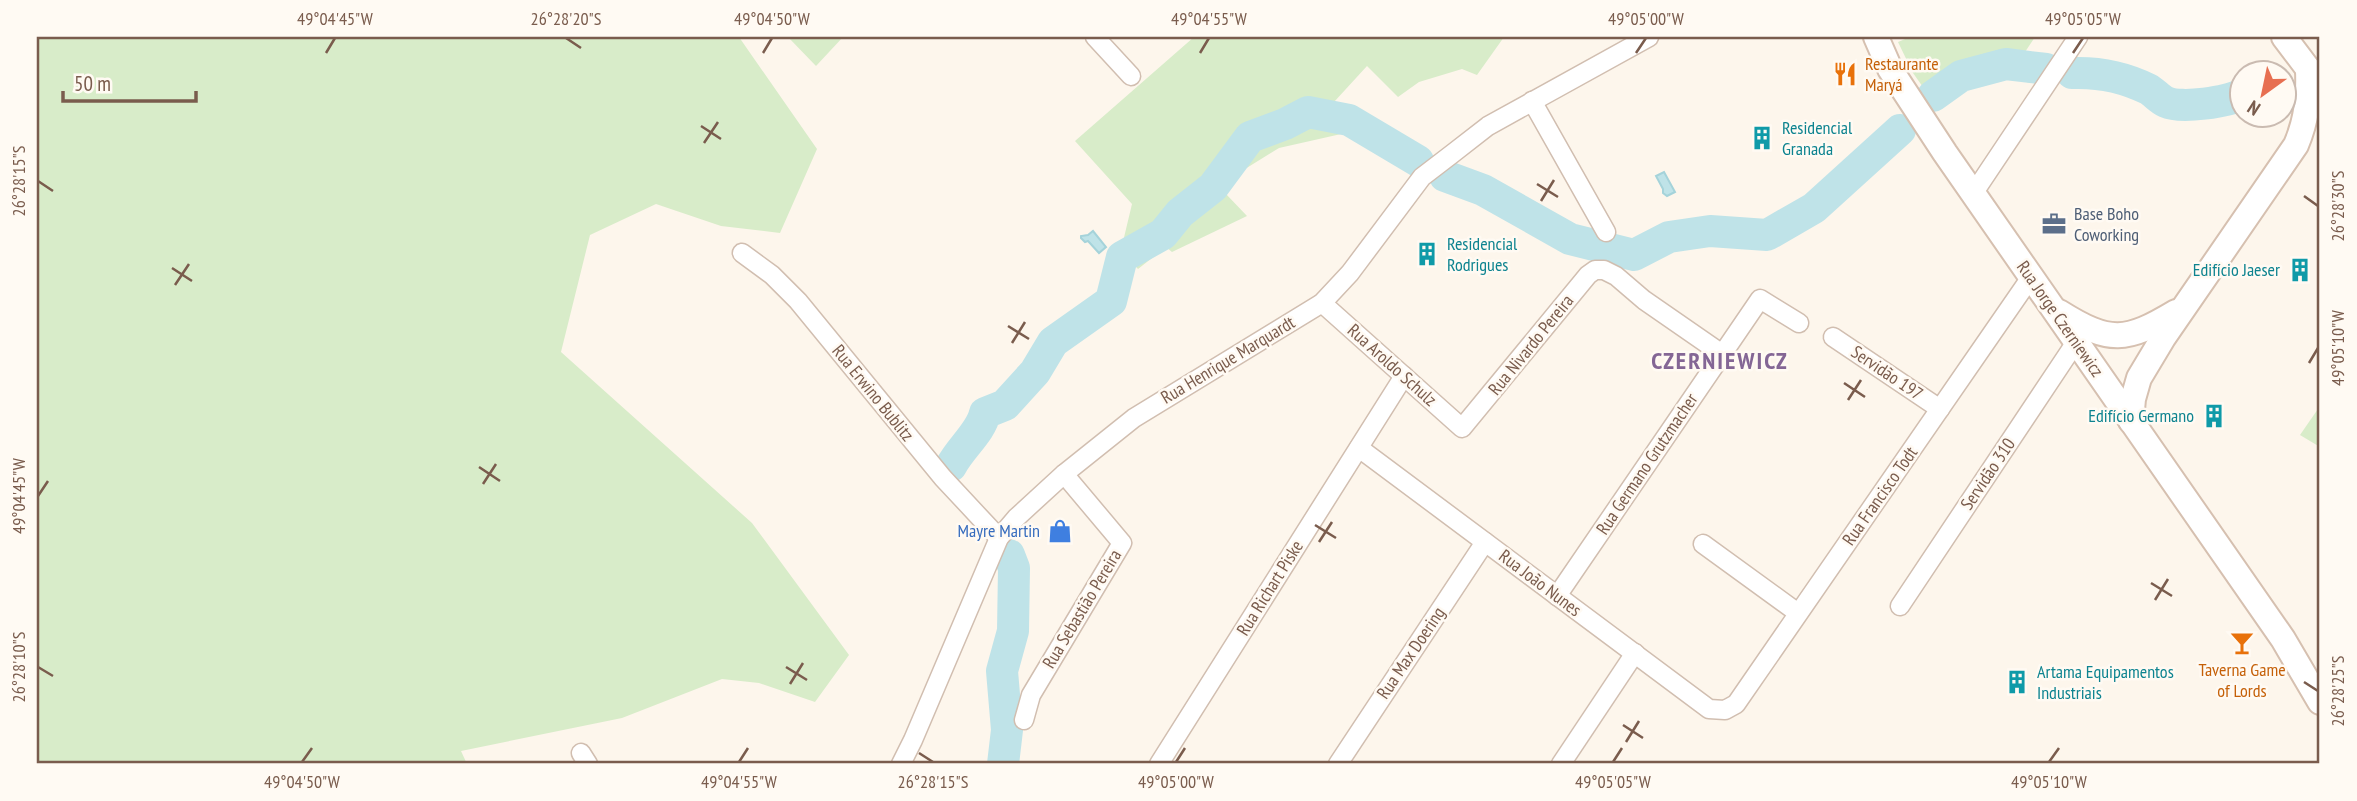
<svg xmlns="http://www.w3.org/2000/svg" width="2357" height="801" font-family="'PT Sans Narrow',sans-serif">
	<rect width="100%" height="100%" fill="#fdf6ec"/>
	<!-- green -->
	<g fill="#d8ecc9">
		<path d="M37,37H739L817,149L780,233L721,226L656,204L590,235L561,352L752,523L849,655L815,702L759,683L722,679L622,718L461,751L467,764H37Z"/>
		<path d="M788,37H843L816,66Z"/>
		<path d="M1194,37H1504L1477,75L1462,69L1419,82L1398,97L1367,66L1334,102L1346,116L1417,157L1411,164L1366,135L1350,132L1279,148L1245,169L1226,194L1247,216L1172,252L1166,247L1138,269L1121,250L1132,204L1075,141Z"/>
		<path d="M1910,37H2035L2023,55L2041,67L2030,83L2010,77L1975,80L1937,107L1913,73L1898,42Z"/>
		<path d="M2320,406V447L2300,435Z"/>
	</g>
	<!-- water -->
	<g fill="#bfe3e8" stroke="#a5d3da" stroke-width="2">
		<path d="M1664,172L1675,192L1667,196L1663,193V189L1656,176Z"/>
		<path d="M1093,231L1106,247L1099,253L1088,241L1085,242L1081,238V236L1088,235Z"/>
	</g>
	<g fill="none" stroke-linecap="round" stroke-linejoin="round">
		<!-- river -->
		<g stroke="#bfe3e8" stroke-width="32">
			<path d="M2072,73C2099,72 2124,77 2148,89C2154,92 2159,99 2166,102C2181,109 2228,102 2242,94"/>
			<path d="M1933,96L1961,76L2006,64L2046,69"/>
			<path d="M1445,176L1483,190L1570,239L1634,255L1669,237L1710,231L1767,235L1814,208L1900,130"/>
			<path d="M951,466C961,447 981,432 985,413L1005,405L1035,372L1053,342L1111,301L1122,257L1163,234L1180,213L1213,187L1250,137L1285,124L1308,112L1349,120L1418,161"/>
			<path d="M1003,764L1007,730L1002,671L1013,631L1014,568L1009,555"/>
		</g>
		<!-- street casing -->
		<g stroke="#d1beb0" stroke-width="21">
			<g id="street">
				<path d="M1095,37L1131,76"/>
				<path d="M1532,101L1606,232"/>
				<path d="M1973,194L2078,37"/>
				<path d="M742,253L772,275L798,301L943,478L999,538"/>
				<path d="M1322,303L1462,428L1588,275L1595,270H1604L1616,276L1644,300L1722,354"/>
				<path d="M1833,337L1940,409"/>
				<path d="M1359,448L1709,709L1725,710L1736,704L2031,277"/>
				<path d="M1703,544L1798,613"/>
				<path d="M1557,596L1760,299L1799,323"/>
				<path d="M1900,606L2076,342"/>
				<path d="M1024,720L1031,695L1122,543L1064,474"/>
				<path d="M581,753L588,764"/>
				<path d="M901,764L913,740L999,538L1016,518L1064,474L1134,418L1322,303L1350,273L1422,177L1452,154L1488,126L1649,37"/>
				<path d="M1159,764L1404,376"/>
				<path d="M1338,764L1485,542"/>
				<path d="M1561,764L1635,653"/>
			</g>
		</g>
		<!-- secondary casing -->
		<g stroke="#d6c0b0" stroke-width="28">
			<g id="secondary">
				<path d="M1876,37L1890,69L1945,153L2283,639L2320,702"/>
				<path d="M2284,37L2318,82"/>
				<path d="M2059,312C2110,344 2126,342 2176,312"/>
				<path d="M2131,421L2133,399L2139,378L2163,338L2296,145C2307,119 2309,97 2308,69"/>
			</g>
		</g>
		<!-- street -->
		<use href="#street" stroke="#fff" stroke-width="18"/>
		<!-- secondary -->
		<use href="#secondary" stroke="#fff" stroke-width="24"/>
	</g>
	<!-- ticks -->
	<path fill="none" stroke="#7a5c4d" stroke-width="2.5" d="M566,38L581,48M326,53L335,38M763,53L772,38M1200,53L1209,38M1636,53L1646,38M2073,53L2083,38M701,126L721,139M704,143L718,122M38,181L53,191M1537,184L1558,197M2304,196L2318,206M1541,201L1554,180M172,268L192,281M175,285L189,264M1008,326L1029,339M1012,343L1025,322M2309,363L2318,348M1844,383L1865,397M1848,400L1861,380M479,467L500,481M483,484L496,464M38,496L48,481M1315,525L1336,538M1319,542L1332,522M2151,583L2172,596M2155,600L2168,579M38,667L53,676M786,667L807,680M2304,682L2318,691M790,684L803,663M1623,725L1643,738M1626,742L1639,721M919,753L933,762M302,762L312,748M739,762L748,748M1176,762L1185,748M1613,762L1622,748M2049,762L2059,748"/>
	<!-- icons -->
	<defs>
		<g id="restaurant-bare" transform="scale(1.89)"><path d="M-5-6h1v4h1v-4h1v4h1v-4h1v5L-1.5 .5V6h-2V.5L-5-1ZM5-6V6H3V1.5H1.5Q1.5-4 5-6Z" fill="#e8710a" stroke="#fffaf3" stroke-width="2.5" paint-order="stroke"/></g>
		<g id="building-bare" transform="scale(1.89)"><path d="M-4-6H4V6H1V3H-1V6H-4ZM-2.5-4.3h1.7v1.8h-1.7ZM.8-4.3h1.7v1.8H.8ZM-2.5-1h1.7V.8h-1.7ZM.8-1h1.7V.8H.8Z" fill="#0f9aa8" stroke="#fffaf3" stroke-width="2.5" paint-order="stroke"/></g>
		<g id="office-bare" transform="scale(1.89)"><path d="M-6-3h4V-5.5h4V-3h4V5H-6ZM-1-4.5V-3h2v-1.5ZM-6 0V1H6V0Z" fill="#5c6f8a" stroke="#fffaf3" stroke-width="2.5" paint-order="stroke"/></g>
		<g id="shop-bare" transform="scale(1.89)"><path d="M-5-2.5h2.3a2.7 3.5 0 0 1 5.4 0H5L5.5 6h-11ZM-1.5-2.5h3a1.5 2.3 0 0 0-3 0Z" fill="#3f7fe0" stroke="#fffaf3" stroke-width="2.5" paint-order="stroke"/></g>
		<g id="bar-bare" transform="scale(1.89)"><path d="M-6-5H6L.8 .8V4.5H3.5V6h-7V4.5H-.8V.8Z" fill="#e8710a" stroke="#fffaf3" stroke-width="2.5" paint-order="stroke"/></g>
	</defs>
	<g fill-rule="evenodd">
		<use href="#restaurant-bare" x="1845" y="74"/>
		<use href="#building-bare" x="1762" y="138"/>
		<use href="#office-bare" x="2054" y="224"/>
		<use href="#building-bare" x="1427" y="254"/>
		<use href="#building-bare" x="2300" y="270"/>
		<use href="#building-bare" x="2214" y="416"/>
		<use href="#shop-bare" x="1060" y="531"/>
		<use href="#bar-bare" x="2242" y="643"/>
		<use href="#building-bare" x="2017" y="682"/>
	</g>
	<g text-anchor="middle" stroke-width="5" stroke-linejoin="round" paint-order="stroke">
		<!-- food labels -->
		<g font-size="18" fill="#c56008" stroke="#fffaf3" text-anchor="start">
			<text x="1865" y="70">Restaurante<tspan x="1865" dy="21">Maryá</tspan></text>
			<text x="2242" y="676" text-anchor="middle">Taverna Game<tspan x="2242" dy="21">of Lords</tspan></text>
		</g>
		<!-- culture labels -->
		<g font-size="18" fill="#0d838f" stroke="#fffaf3" text-anchor="start">
			<text x="1782" y="134">Residencial<tspan x="1782" dy="21">Granada</tspan></text>
			<text x="1447" y="250">Residencial<tspan x="1447" dy="21">Rodrigues</tspan></text>
			<text x="2280" y="276" text-anchor="end">Edifício Jaeser</text>
			<text x="2194" y="422" text-anchor="end">Edifício Germano</text>
			<text x="2037" y="678">Artama Equipamentos<tspan x="2037" dy="21">Industriais</tspan></text>
		</g>
		<!-- service labels -->
		<g font-size="18" fill="#4e5e75" stroke="#fffaf3" text-anchor="start">
			<text x="2074" y="220">Base Boho<tspan x="2074" dy="21">Coworking</tspan></text>
		</g>
		<!-- street labels -->
		<g font-size="18" fill="#7a5c4d" stroke="#fffaf3">
			<text transform="translate(2060 319) rotate(55)" y="6">Rua Jorge Czerniewicz</text>
			<text transform="translate(1531 345) rotate(-51)" y="6">Rua Nivardo Pereira</text>
			<text transform="translate(1228 360) rotate(-31)" y="6">Rua Henrique Marquardt</text>
			<text transform="translate(1392 365) rotate(42)" y="6">Rua Aroldo Schulz</text>
			<text transform="translate(1887 373) rotate(34)" y="6">Servidão 197</text>
			<text transform="translate(873 393) rotate(51)" y="6">Rua Erwino Bublitz</text>
			<text transform="translate(1647 464) rotate(-56)" y="6">Rua Germano Grutzmacher</text>
			<text transform="translate(1988 474) rotate(-56)" y="6">Servidão 310</text>
			<text transform="translate(1880 496) rotate(-55)" y="6">Rua Francisco Todt</text>
			<text transform="translate(1540 583) rotate(37)" y="6">Rua João Nunes</text>
			<text transform="translate(1270 588) rotate(-58)" y="6">Rua Richart Piske</text>
			<text transform="translate(1082 609) rotate(-59)" y="6">Rua Sebastião Pereira</text>
			<text transform="translate(1411 653) rotate(-56)" y="6">Rua Max Doering</text>
		</g>
		<!-- shop labels -->
		<g font-size="18" fill="#366cbe" stroke="#fffaf3" text-anchor="end">
			<text x="1040" y="537">Mayre Martin</text>
		</g>
		<!-- district labels -->
		<g font-size="24" font-weight="bold" letter-spacing="2" fill="#846695" stroke="#fffaf3">
			<text x="1720" y="369">CZERNIEWICZ</text>
		</g>
	</g>
	<!-- border -->
	<rect width="2357" height="801" fill="none" stroke="#fffaf3" stroke-width="77"/>
	<!-- north arrow -->
	<g transform="translate(2263 94) rotate(213)"><circle r="33" fill="#fffaf3" stroke="#cabbb1" stroke-width="2"/>
	<path d="M0-5L12 26L0 18L-12 26Z" fill="#e76f51"/>
	<text y="-10" font-size="19" font-weight="bold" text-anchor="middle" fill="#7a5c4d">N</text>
	</g>
	<!-- scale -->
	<path d="M63 91v10h133v-10" fill="none" stroke="#7a5c4d" stroke-width="3.5"/>
	<text x="74" y="91" font-size="21" fill="#7a5c4d" stroke="#fffaf3" stroke-width="5" paint-order="stroke">50 m</text>
	<rect x="38" y="38" width="2280" height="724" fill="none" stroke="#7a5c4d" stroke-width="2.5"/>
	<g font-size="18" text-anchor="middle" fill="#7a5c4d">
		<text x="335" y="25">49°04'45"W</text>
		<text x="566" y="25">26°28'20"S</text>
		<text x="772" y="25">49°04'50"W</text>
		<text x="1209" y="25">49°04'55"W</text>
		<text x="1646" y="25">49°05'00"W</text>
		<text x="2083" y="25">49°05'05"W</text>
		<text transform="translate(19 181) rotate(-90)" y="6">26°28'15"S</text>
		<text transform="translate(2338 206) rotate(-90)" y="6">26°28'30"S</text>
		<text transform="translate(2338 348) rotate(-90)" y="6">49°05'10"W</text>
		<text transform="translate(19 496) rotate(-90)" y="6">49°04'45"W</text>
		<text transform="translate(19 667) rotate(-90)" y="6">26°28'10"S</text>
		<text transform="translate(2338 691) rotate(-90)" y="6">26°28'25"S</text>
		<text x="302" y="788">49°04'50"W</text>
		<text x="739" y="788">49°04'55"W</text>
		<text x="933" y="788">26°28'15"S</text>
		<text x="1176" y="788">49°05'00"W</text>
		<text x="1613" y="788">49°05'05"W</text>
		<text x="2049" y="788">49°05'10"W</text>
	</g>
</svg>
